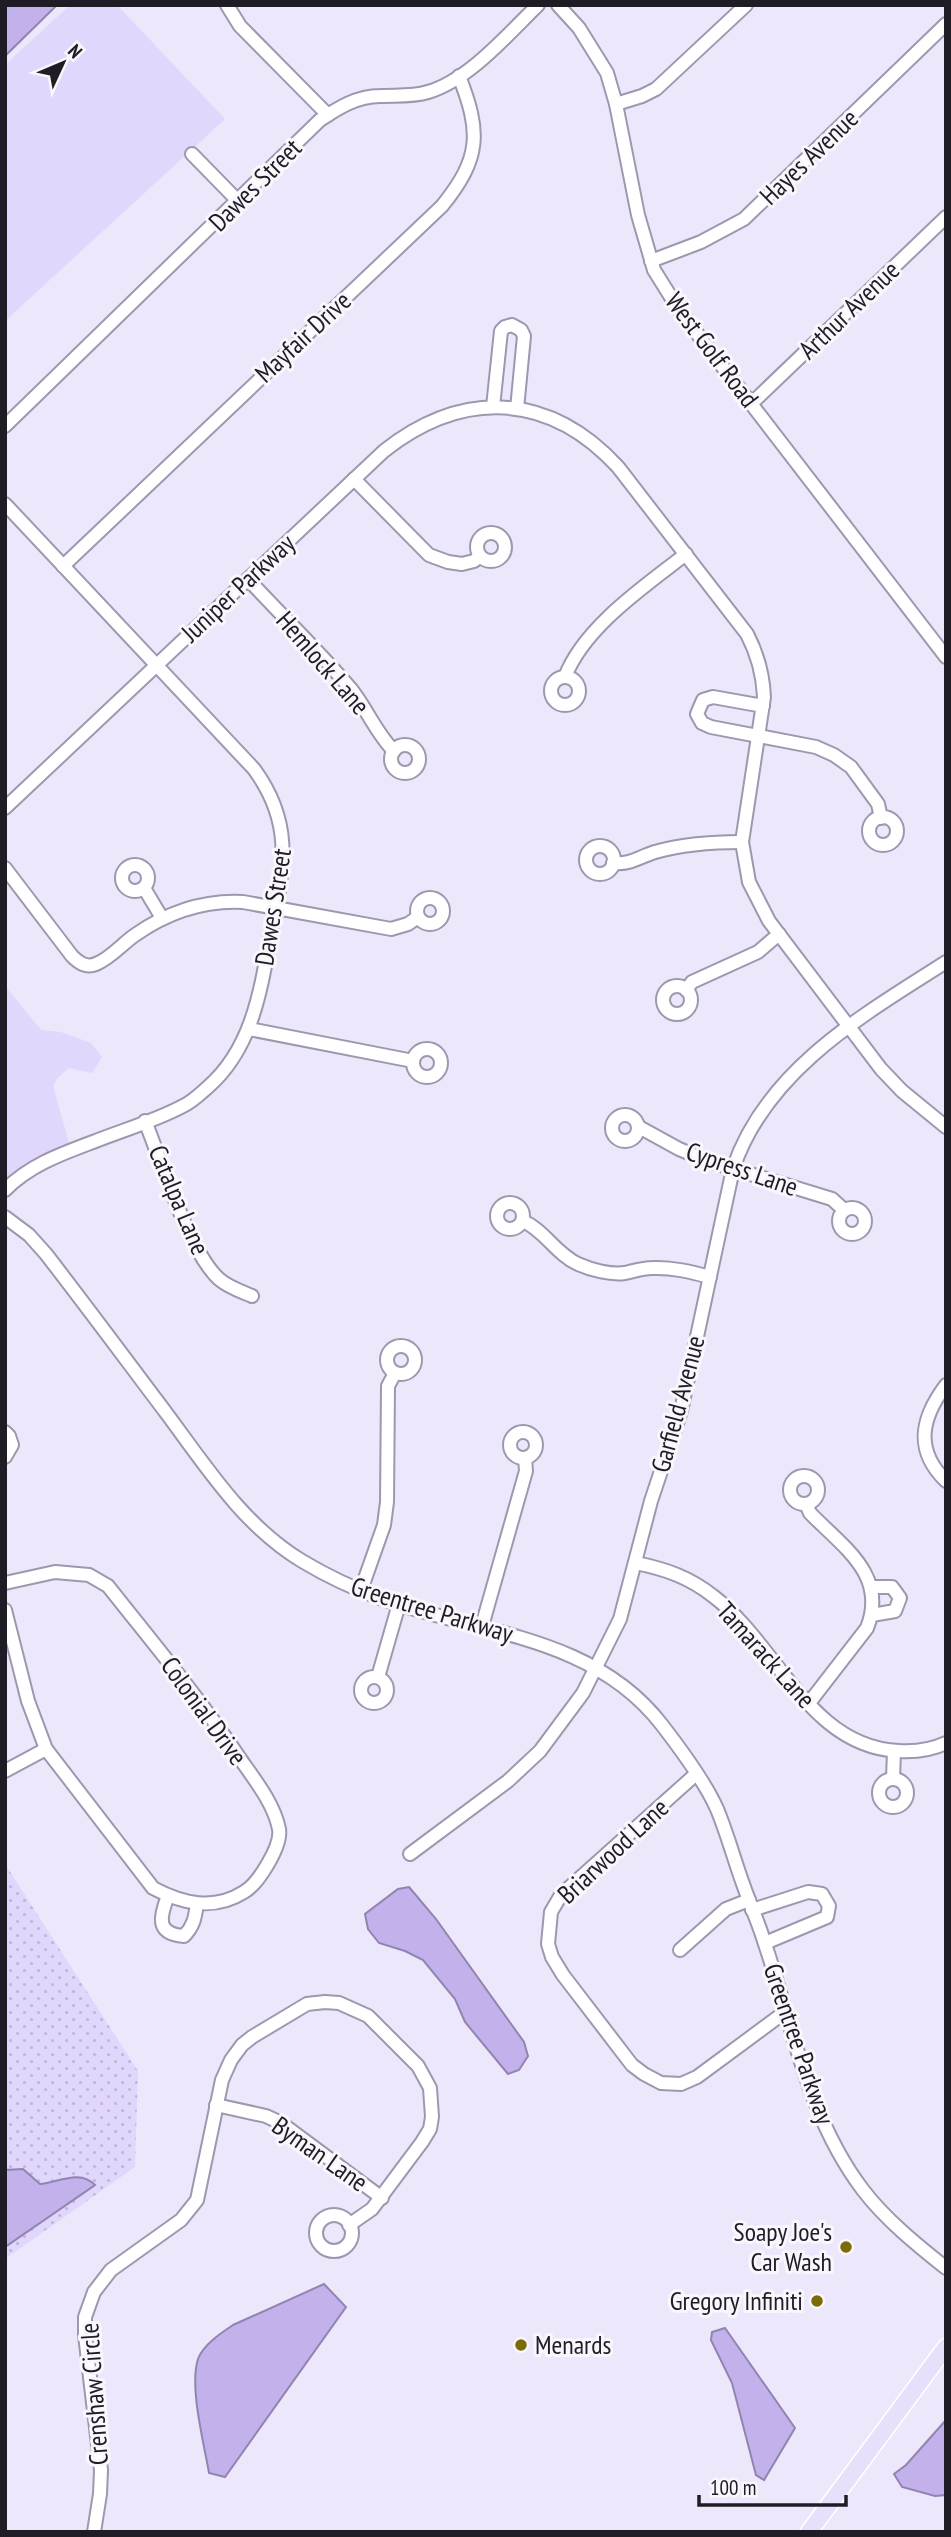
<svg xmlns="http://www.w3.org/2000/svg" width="951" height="2537" font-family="'PT Sans Narrow',sans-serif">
	<defs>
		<pattern id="grass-dots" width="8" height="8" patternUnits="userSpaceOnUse" patternTransform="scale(1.75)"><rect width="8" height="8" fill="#e1d6fb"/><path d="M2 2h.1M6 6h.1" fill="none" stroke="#c1b7d7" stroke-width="1.8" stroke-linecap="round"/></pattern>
	</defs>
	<rect width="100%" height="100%" fill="#ede7fc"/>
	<!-- grass -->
	<path fill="url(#grass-dots)" d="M5,1864L138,2071L135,2167L5,2259Z"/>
	<!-- green -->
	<g fill="#e1d6fb">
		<path d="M70,5H117L225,119L5,321V65Z"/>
		<path d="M5,986L41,1030L61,1032L91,1043L102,1057L92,1073L69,1068L58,1077L53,1086L71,1150L5,1190Z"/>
	</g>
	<!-- water -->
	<g fill="#c3b1eb" stroke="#9284b0" stroke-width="2">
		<path d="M5,5H57L5,56Z"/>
		<path d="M409,1887L436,1919L524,2042L528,2056L519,2070L508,2074L465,2022L455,1999L423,1960L405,1951L379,1943L368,1929L365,1914L398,1889Z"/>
		<path d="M23,2169L40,2184C59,2182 80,2169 95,2185L5,2247V2170Z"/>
		<path d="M324,2284L346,2307L225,2477L209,2473C204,2443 189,2387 198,2359C203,2345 221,2333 233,2325Z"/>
		<path d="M725,2328L795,2428L764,2480L756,2475L732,2383L711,2340L712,2332Z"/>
		<path d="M946,2420V2495L935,2496L902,2487L894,2474L906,2465Z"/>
	</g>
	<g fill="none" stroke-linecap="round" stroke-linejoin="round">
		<!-- minor casing -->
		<g stroke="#9e97ae" stroke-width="16">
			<g id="minor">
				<path d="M227,5L240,26L328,115"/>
				<path d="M558,5L579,28L607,73L616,104L638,215L654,270L679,310L946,657"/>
				<path d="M616,104L642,96L656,89L746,5"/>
				<path d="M192,154L239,202"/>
				<path d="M651,261L701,242L744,219L946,24"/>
				<path d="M751,404L946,217"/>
				<path d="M493,407L501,331L505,327L512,325L521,330L524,336L517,409"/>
				<path d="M5,426L320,120C338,108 357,96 380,96C396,95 412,97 428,92C469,80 508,34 538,5"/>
				<path d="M354,479L429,555L448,562L462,564L474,561L480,556"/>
				<path d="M5,504L254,769C292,821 285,863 273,922C262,980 256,1045 208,1087C200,1094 192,1102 183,1106C155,1121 123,1130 93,1142C61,1154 30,1165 5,1190"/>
				<circle cx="491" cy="547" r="14"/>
				<path d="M63,566L442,206C481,158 481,132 459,76"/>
				<path d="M248,579C282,616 319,651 351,689C367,709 376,733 394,751"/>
				<path d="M565,677C584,627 645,586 686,554"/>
				<circle cx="565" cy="691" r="14"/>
				<path d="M763,706L713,697L703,700L697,714L702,723L711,727L816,747L834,755L851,767L878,804L881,818"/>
				<circle cx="405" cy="759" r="14"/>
				<path d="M5,808L384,451C463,389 549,392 618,467L747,634C758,655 763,674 764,697L742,842L749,882L769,921L881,1069L902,1091L946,1127"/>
				<circle cx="883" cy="831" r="14"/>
				<circle cx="600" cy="860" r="14"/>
				<path d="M613,863C630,865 639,857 655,852C683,844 713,842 742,842"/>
				<circle cx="135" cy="878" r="13"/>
				<path d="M5,868L72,956C79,963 86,968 96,964C111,958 122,944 135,935C168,912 203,900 243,902L391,929L408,924L418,917"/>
				<path d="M144,888L162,918"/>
				<circle cx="430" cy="911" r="13"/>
				<circle cx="677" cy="1000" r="14"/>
				<path d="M686,990L692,982L758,952L779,934"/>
				<path d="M249,1029L413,1061"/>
				<circle cx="427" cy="1063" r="14"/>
				<circle cx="625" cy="1128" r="13"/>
				<path d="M145,1121C161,1160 189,1252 219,1279C228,1287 240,1291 252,1296"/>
				<path d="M639,1127L679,1149L708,1161L832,1199L844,1210"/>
				<circle cx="510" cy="1216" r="13"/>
				<circle cx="852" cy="1221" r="13"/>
				<path d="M5,1217L29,1235L46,1254C87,1307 127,1361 167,1414C207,1468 244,1526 302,1561C327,1576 352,1588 380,1598C478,1634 593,1635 662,1725C679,1747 706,1784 717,1809C727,1833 734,1859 743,1884C750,1904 759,1924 765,1944C793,2027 808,2118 863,2190C885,2219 917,2245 946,2268"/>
				<path d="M523,1221C544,1230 556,1254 578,1264C591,1270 611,1275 625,1273C634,1271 643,1268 652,1268C672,1267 691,1272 710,1277"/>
				<circle cx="401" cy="1360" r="14"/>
				<path d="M946,1385C921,1418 914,1450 946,1481"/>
				<circle cx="523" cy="1445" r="13"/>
				<path d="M5,1432L9,1436L12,1445L5,1457"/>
				<circle cx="804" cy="1490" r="14"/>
				<path d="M806,1504L810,1513C843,1547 888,1575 867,1628L809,1703"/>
				<path d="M636,1563C665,1569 689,1577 713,1596C777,1644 809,1747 899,1751C916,1752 931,1750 946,1743"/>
				<path d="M5,1583L55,1572L89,1575L108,1586C153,1643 200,1699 241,1760C255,1780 274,1804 279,1829C282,1846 258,1884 244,1892C214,1911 183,1904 153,1888L46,1749L28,1701L5,1610"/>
				<path d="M361,1590L384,1525L387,1502L388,1386L395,1373"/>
				<path d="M872,1615L895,1611L900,1598L892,1587H872"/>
				<path d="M482,1626L526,1471L525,1458"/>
				<circle cx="374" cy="1690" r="13"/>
				<path d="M378,1677L399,1604"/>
				<path d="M5,1771L46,1749"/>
				<path d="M696,1774L561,1895L551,1912L548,1944L552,1957L563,1975L632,2065L644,2074L661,2083L681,2084L697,2077L785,2012"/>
				<path d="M893,1779L894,1751"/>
				<circle cx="893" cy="1793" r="14"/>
				<path d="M410,1854L508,1781L540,1751L583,1693L620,1619L651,1501L681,1411L733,1169C766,1070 863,1015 946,962"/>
				<path d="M168,1896C160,1916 155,1934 184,1936C194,1926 195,1917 197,1904"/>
				<path d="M752,1910L808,1892L822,1894L829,1906L827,1917L765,1943"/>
				<path d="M680,1950L726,1909L749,1900"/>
				<path d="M216,2105L266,2116L281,2123L382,2198"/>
				<circle cx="334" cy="2233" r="18"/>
				<path d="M94,2532L100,2494L101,2470L85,2335V2317L94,2292L111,2270L181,2220L197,2200L222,2080L231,2060L242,2045L252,2037L307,2004L325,2002L339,2003L368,2016L418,2066L430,2088L432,2117L430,2129L422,2142L372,2209L349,2225"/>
			</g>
		</g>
		<!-- major casing -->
		<g stroke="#fff" stroke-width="19">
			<path id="major" d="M809,2532L946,2347"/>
		</g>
		<!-- minor -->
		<use href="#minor" stroke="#fff" stroke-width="12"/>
		<!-- major -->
		<use href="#major" stroke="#e8dffb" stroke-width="16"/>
	</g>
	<!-- markers -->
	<g fill="#7c6c06" stroke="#f9f7fc" stroke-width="2.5">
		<circle cx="846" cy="2247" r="7"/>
		<circle cx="817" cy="2301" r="7"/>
		<circle cx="521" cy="2345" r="7"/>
	</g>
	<g text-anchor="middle" stroke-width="6" stroke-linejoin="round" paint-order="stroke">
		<!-- street labels -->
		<g font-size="26" fill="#1f1c25" stroke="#f9f7fc">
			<text transform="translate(809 157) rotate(-44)" y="9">Hayes Avenue</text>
			<text transform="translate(255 185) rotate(-45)" y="9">Dawes Street</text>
			<text transform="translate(849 310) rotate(-44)" y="9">Arthur Avenue</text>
			<text transform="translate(303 337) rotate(-43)" y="9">Mayfair Drive</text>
			<text transform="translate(712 350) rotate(53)" y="9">West Golf Road</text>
			<text transform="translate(238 588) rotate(-43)" y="9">Juniper Parkway</text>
			<text transform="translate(323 663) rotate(49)" y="9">Hemlock Lane</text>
			<text transform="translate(273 907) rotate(-81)" y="9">Dawes Street</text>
			<text transform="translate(742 1169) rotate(19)" y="9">Cypress Lane</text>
			<text transform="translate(179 1200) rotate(67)" y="9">Catalpa Lane</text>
			<text transform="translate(678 1404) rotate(-75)" y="9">Garfield Avenue</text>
			<text transform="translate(432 1610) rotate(17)" y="9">Greentree Parkway</text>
			<text transform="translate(766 1655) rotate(48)" y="9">Tamarack Lane</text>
			<text transform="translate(204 1711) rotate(54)" y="9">Colonial Drive</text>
			<text transform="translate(613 1851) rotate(-43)" y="9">Briarwood Lane</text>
			<text transform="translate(799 2044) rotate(71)" y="9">Greentree Parkway</text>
			<text transform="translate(320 2154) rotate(35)" y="9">Byman Lane</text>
			<text transform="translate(94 2394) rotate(-94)" y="9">Crenshaw Circle</text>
		</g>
		<!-- poi labels -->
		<g font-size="26" fill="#1f1c25" stroke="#f9f7fc" text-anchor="end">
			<text x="832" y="2241">Soapy Joe's<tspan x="832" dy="30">Car Wash</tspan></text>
			<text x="803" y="2310">Gregory Infiniti</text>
			<text x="535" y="2354" text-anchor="start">Menards</text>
		</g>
	</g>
	<!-- border -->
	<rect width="951" height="2537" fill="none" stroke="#1f1c25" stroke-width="14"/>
	<!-- north arrow -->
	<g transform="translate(63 63) rotate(46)" stroke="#f9f7fc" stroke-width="5" paint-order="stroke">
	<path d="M0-5L12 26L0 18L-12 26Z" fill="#1f1c25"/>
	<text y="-10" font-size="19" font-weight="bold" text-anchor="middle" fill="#1f1c25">N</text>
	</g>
	<!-- scale -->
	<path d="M699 2495v10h147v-10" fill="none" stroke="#1f1c25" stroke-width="3.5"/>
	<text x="710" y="2495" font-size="21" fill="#1f1c25" stroke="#f9f7fc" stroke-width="5" paint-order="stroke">100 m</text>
</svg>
